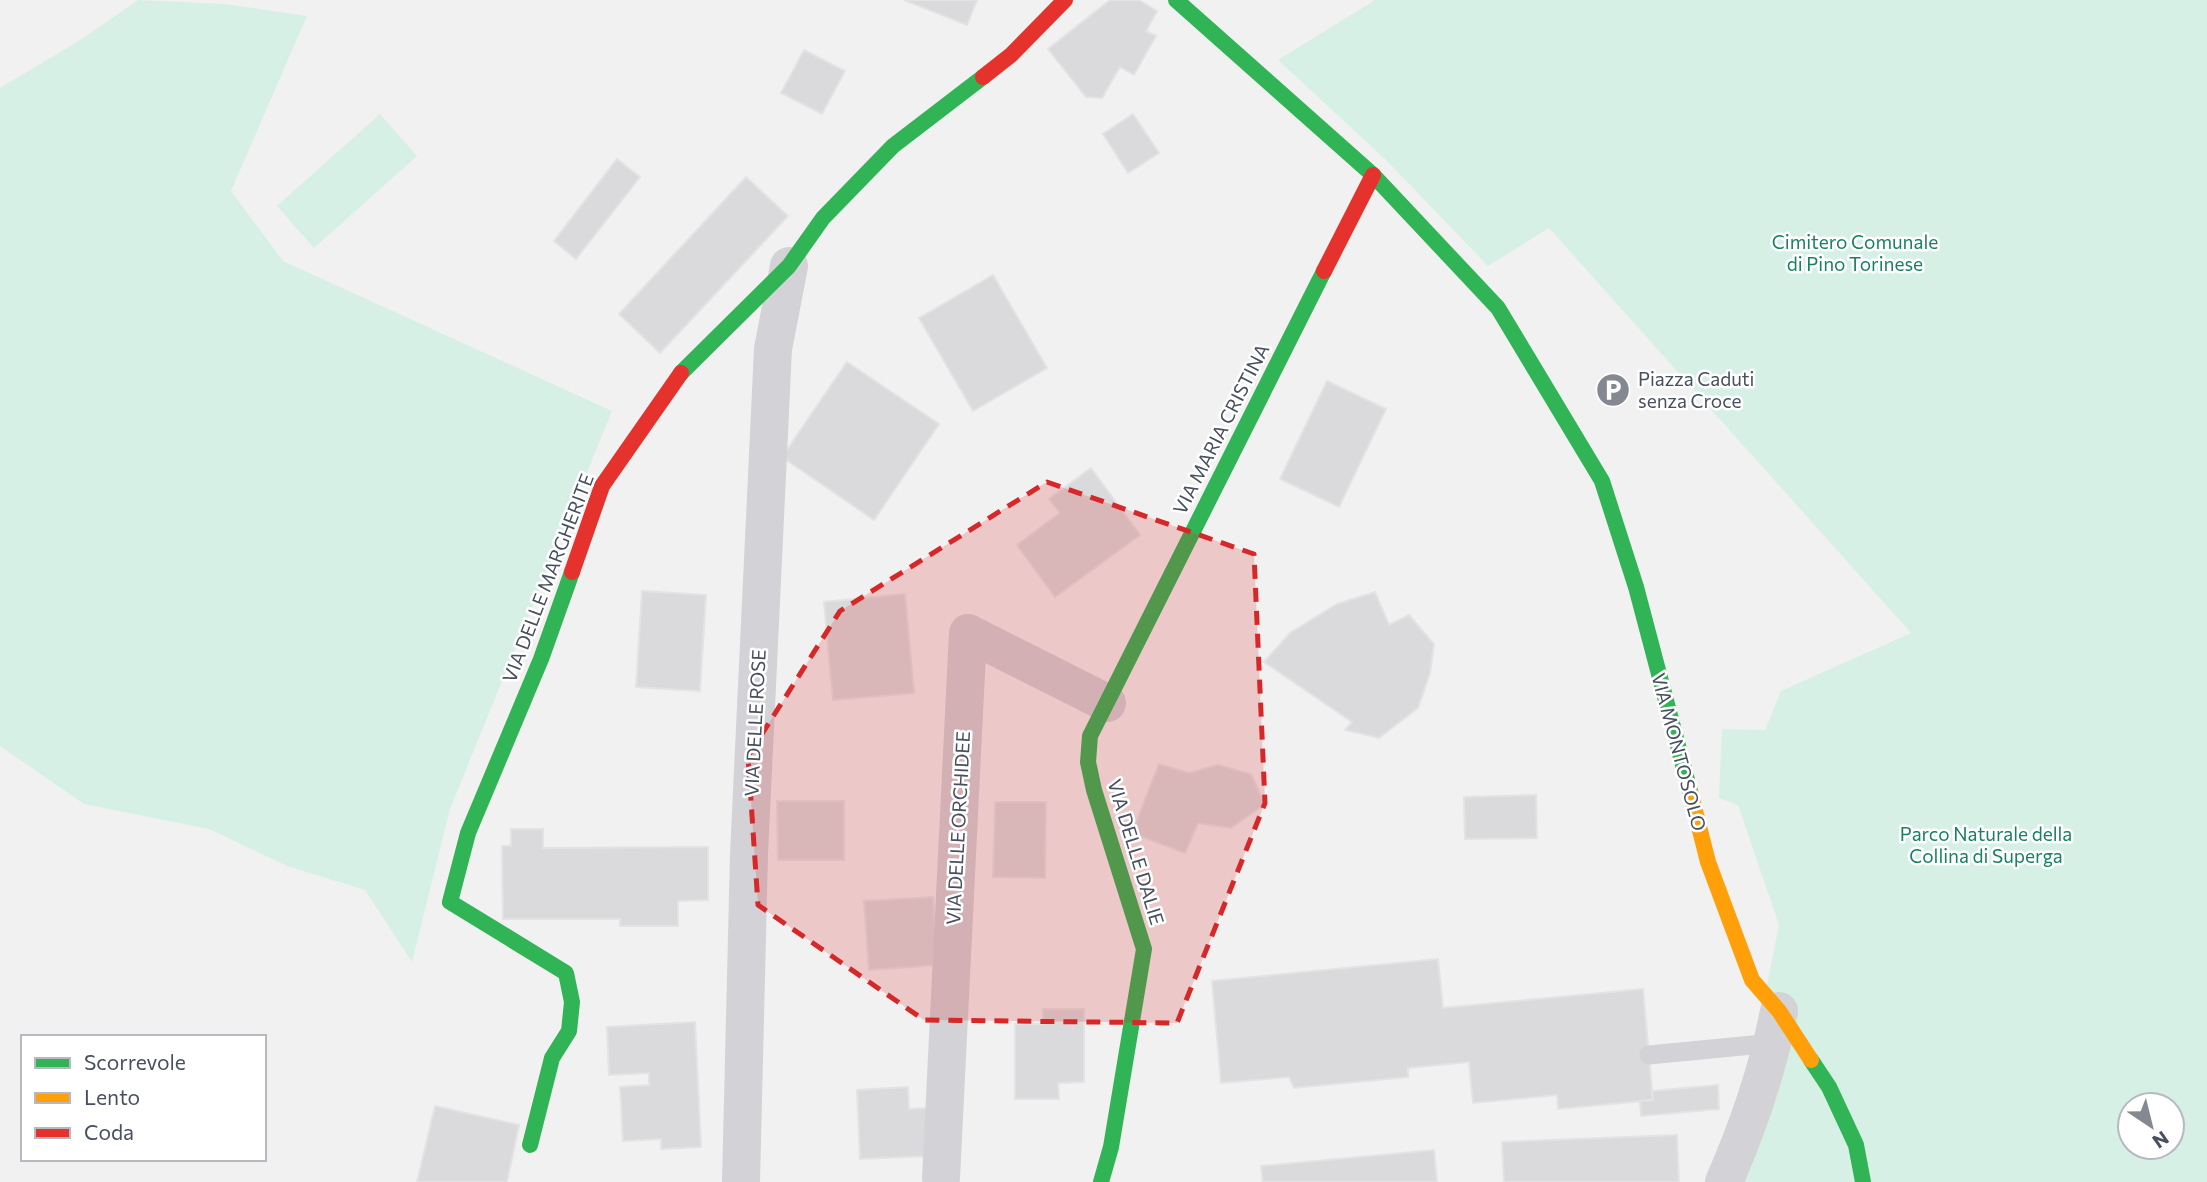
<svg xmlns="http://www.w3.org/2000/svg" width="2207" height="1182" font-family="Commissioner,sans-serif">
	<rect width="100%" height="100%" fill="#f2f1f1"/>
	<!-- green -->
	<g fill="#d6f0e5" fill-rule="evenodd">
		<path d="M138,0L225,4L307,16L231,191L283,261L612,411L450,809L412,962L365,890L287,866L209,829L84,804L0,746V88L82,39Z"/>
		<path d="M1375,0H2207V1182H1724L1731,1164L1779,925L1738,805L1719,798L1722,729L1765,730L1781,691L1911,633L1549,228L1488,266L1386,160L1278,60ZM2130,1105H2172V1147H2130Z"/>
		<path d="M380,114L417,156L314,248L277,206Z"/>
	</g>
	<!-- building -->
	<g fill="#dadadd" stroke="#e3e3e4" stroke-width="2">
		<path d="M904,0H977L967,25Z"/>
		<path d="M1110,0H1139L1157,11L1146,31L1156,36L1134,75L1120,67L1102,98L1086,97L1048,49Z"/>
		<path d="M804,50L845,71L822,114L781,93Z"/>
		<path d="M1133,114L1159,153L1128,173L1103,134Z"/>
		<path d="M617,159L640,177L576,259L554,241Z"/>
		<path d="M746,177L788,216L660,353L619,314Z"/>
		<path d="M993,275L1047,368L973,411L919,318Z"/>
		<path d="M847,362L939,424L874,520L782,457Z"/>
		<path d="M1327,381L1386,409L1339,507L1280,479Z"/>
		<path d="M1091,468L1140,535L1055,597L1017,545L1060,513L1049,499Z"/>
		<path d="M642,591L706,595L700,691L636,687Z"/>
		<path d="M1375,592L1389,625L1409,615L1434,644L1430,673L1418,708L1379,738L1345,730L1352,722L1264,662L1290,633L1337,604Z"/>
		<path d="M905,594L914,693L833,700L824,602Z"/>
		<path d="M1159,764L1189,773L1218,765L1251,774L1265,804L1231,828L1198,823L1185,853L1132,833Z"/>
		<path d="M1536,795L1537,838L1465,839L1464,797Z"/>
		<path d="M777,801H844V860H778Z"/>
		<path d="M995,802H1046L1045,878L993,877Z"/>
		<path d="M511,829H543V848L708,847V900L678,901V926H620V919H503L502,846H511Z"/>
		<path d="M933,897L938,965L869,970L864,901Z"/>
		<path d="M1438,959L1443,1008L1643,989L1653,1100L1558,1109L1557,1095L1473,1103L1469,1062L1408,1068V1077L1294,1088L1289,1077L1221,1083L1212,981Z"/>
		<path d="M1043,1009H1084V1082L1058,1083L1059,1099H1015V1024H1043Z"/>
		<path d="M695,1022L701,1147L661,1149V1139L623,1141L620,1087L649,1085V1073L609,1075L607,1027Z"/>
		<path d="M1718,1085L1719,1109L1641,1116L1640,1101L1653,1100L1652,1091Z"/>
		<path d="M908,1087L909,1109L929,1108L931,1156L860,1159L857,1090Z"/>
		<path d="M435,1106L519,1125L507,1182H417Z"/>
		<path d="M1677,1135L1679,1182H1504L1502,1142Z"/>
		<path d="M1434,1150L1437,1182H1263L1261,1166Z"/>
	</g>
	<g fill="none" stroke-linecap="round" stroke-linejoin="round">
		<!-- lane -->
		<path stroke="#d3d3d7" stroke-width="19" d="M1649,1055L1773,1043"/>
		<!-- street -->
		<g stroke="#d3d3d7" stroke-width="38">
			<path d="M941,1178L968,633L1107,703"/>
			<path d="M741,1182L749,854L773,349L789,266"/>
			<path d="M1724,1182C1748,1127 1768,1070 1779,1011"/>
		</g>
		<!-- fast -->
		<g stroke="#30b455" stroke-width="16">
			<path d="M1176,0L1373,175L1498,308L1602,481L1636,587L1691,795"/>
			<path d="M681,373L789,266L823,218L893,146L983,77"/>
			<path d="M1811,1060L1829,1087L1856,1145L1863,1182"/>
			<path d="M530,1145L552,1058L569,1031L572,1002L566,973L450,902L468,833L541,659L572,572"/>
			<path d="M1101,1182L1111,1147L1144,949L1094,790L1088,762L1090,736L1324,271"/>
		</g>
		<!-- slow -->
		<path stroke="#ff9f0a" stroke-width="16" d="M1691,795L1708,862L1752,980L1779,1011L1811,1060"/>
		<!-- jam -->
		<g stroke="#e5322d" stroke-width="16">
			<path d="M983,77L1011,55L1065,0"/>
			<path d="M1324,271L1373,175"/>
			<path d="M572,572L602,486L681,373"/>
		</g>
	</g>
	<!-- marked area -->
	<path fill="#d62828" fill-opacity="0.2" stroke="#d62828" stroke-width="5" stroke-dasharray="14 9" stroke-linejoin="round" d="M1047,482L1254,554L1265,803L1177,1023L924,1020L758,905L748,756L840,611Z"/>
	<!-- icons -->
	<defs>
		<g id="parking-disc" transform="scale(1.75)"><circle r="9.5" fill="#848891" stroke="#fff"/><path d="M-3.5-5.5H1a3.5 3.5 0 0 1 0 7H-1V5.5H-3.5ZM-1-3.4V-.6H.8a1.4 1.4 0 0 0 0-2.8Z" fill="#fff"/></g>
	</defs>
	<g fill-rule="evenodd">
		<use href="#parking-disc" x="1613" y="390"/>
	</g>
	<g text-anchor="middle" stroke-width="5" stroke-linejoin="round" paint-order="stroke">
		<!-- park labels -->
		<g font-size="19" fill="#188163" stroke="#fff">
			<text x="1855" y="249">Cimitero Comunale<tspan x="1855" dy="22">di Pino Torinese</tspan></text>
			<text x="1986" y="841">Parco Naturale della<tspan x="1986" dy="22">Collina di Superga</tspan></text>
		</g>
		<!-- poi labels -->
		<g font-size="19" fill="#484f5e" stroke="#fff" text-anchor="start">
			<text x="1638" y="386">Piazza Caduti<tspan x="1638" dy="22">senza Croce</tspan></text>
		</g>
		<!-- street labels -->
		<g font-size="19" fill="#484f5e" stroke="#fff">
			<text transform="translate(1221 429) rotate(-63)" y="7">VIA MARIA CRISTINA</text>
			<text transform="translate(548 578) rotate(-69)" y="7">VIA DELLE MARGHERITE</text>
			<text transform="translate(755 723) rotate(-87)" y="7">VIA DELLE ROSE</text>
			<text transform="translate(1679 752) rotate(75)" y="7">VIA MONTOSOLO</text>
			<text transform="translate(958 828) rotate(-87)" y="7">VIA DELLE ORCHIDEE</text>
			<text transform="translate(1136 852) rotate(73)" y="7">VIA DELLE DALIE</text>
		</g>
	</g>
	<!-- legend -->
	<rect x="21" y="1035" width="245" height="126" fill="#ffffff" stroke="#b6b9bf" stroke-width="2"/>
	<rect x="35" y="1058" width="35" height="10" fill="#30b455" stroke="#b6b9bf" stroke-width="2"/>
	<text x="84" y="1070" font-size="21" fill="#484f5e">Scorrevole</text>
	<rect x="35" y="1093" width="35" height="10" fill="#ff9f0a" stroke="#b6b9bf" stroke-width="2"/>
	<text x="84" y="1105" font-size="21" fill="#484f5e">Lento</text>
	<rect x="35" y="1128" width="35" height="10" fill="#e5322d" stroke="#b6b9bf" stroke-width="2"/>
	<text x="84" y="1140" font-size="21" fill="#484f5e">Coda</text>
	<!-- north arrow -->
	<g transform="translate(2151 1126) rotate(145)"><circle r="33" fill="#ffffff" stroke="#b6b9bf" stroke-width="2"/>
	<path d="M0-5L12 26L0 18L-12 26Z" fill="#848891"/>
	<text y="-10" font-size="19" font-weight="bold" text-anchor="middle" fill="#484f5e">N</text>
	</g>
</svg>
